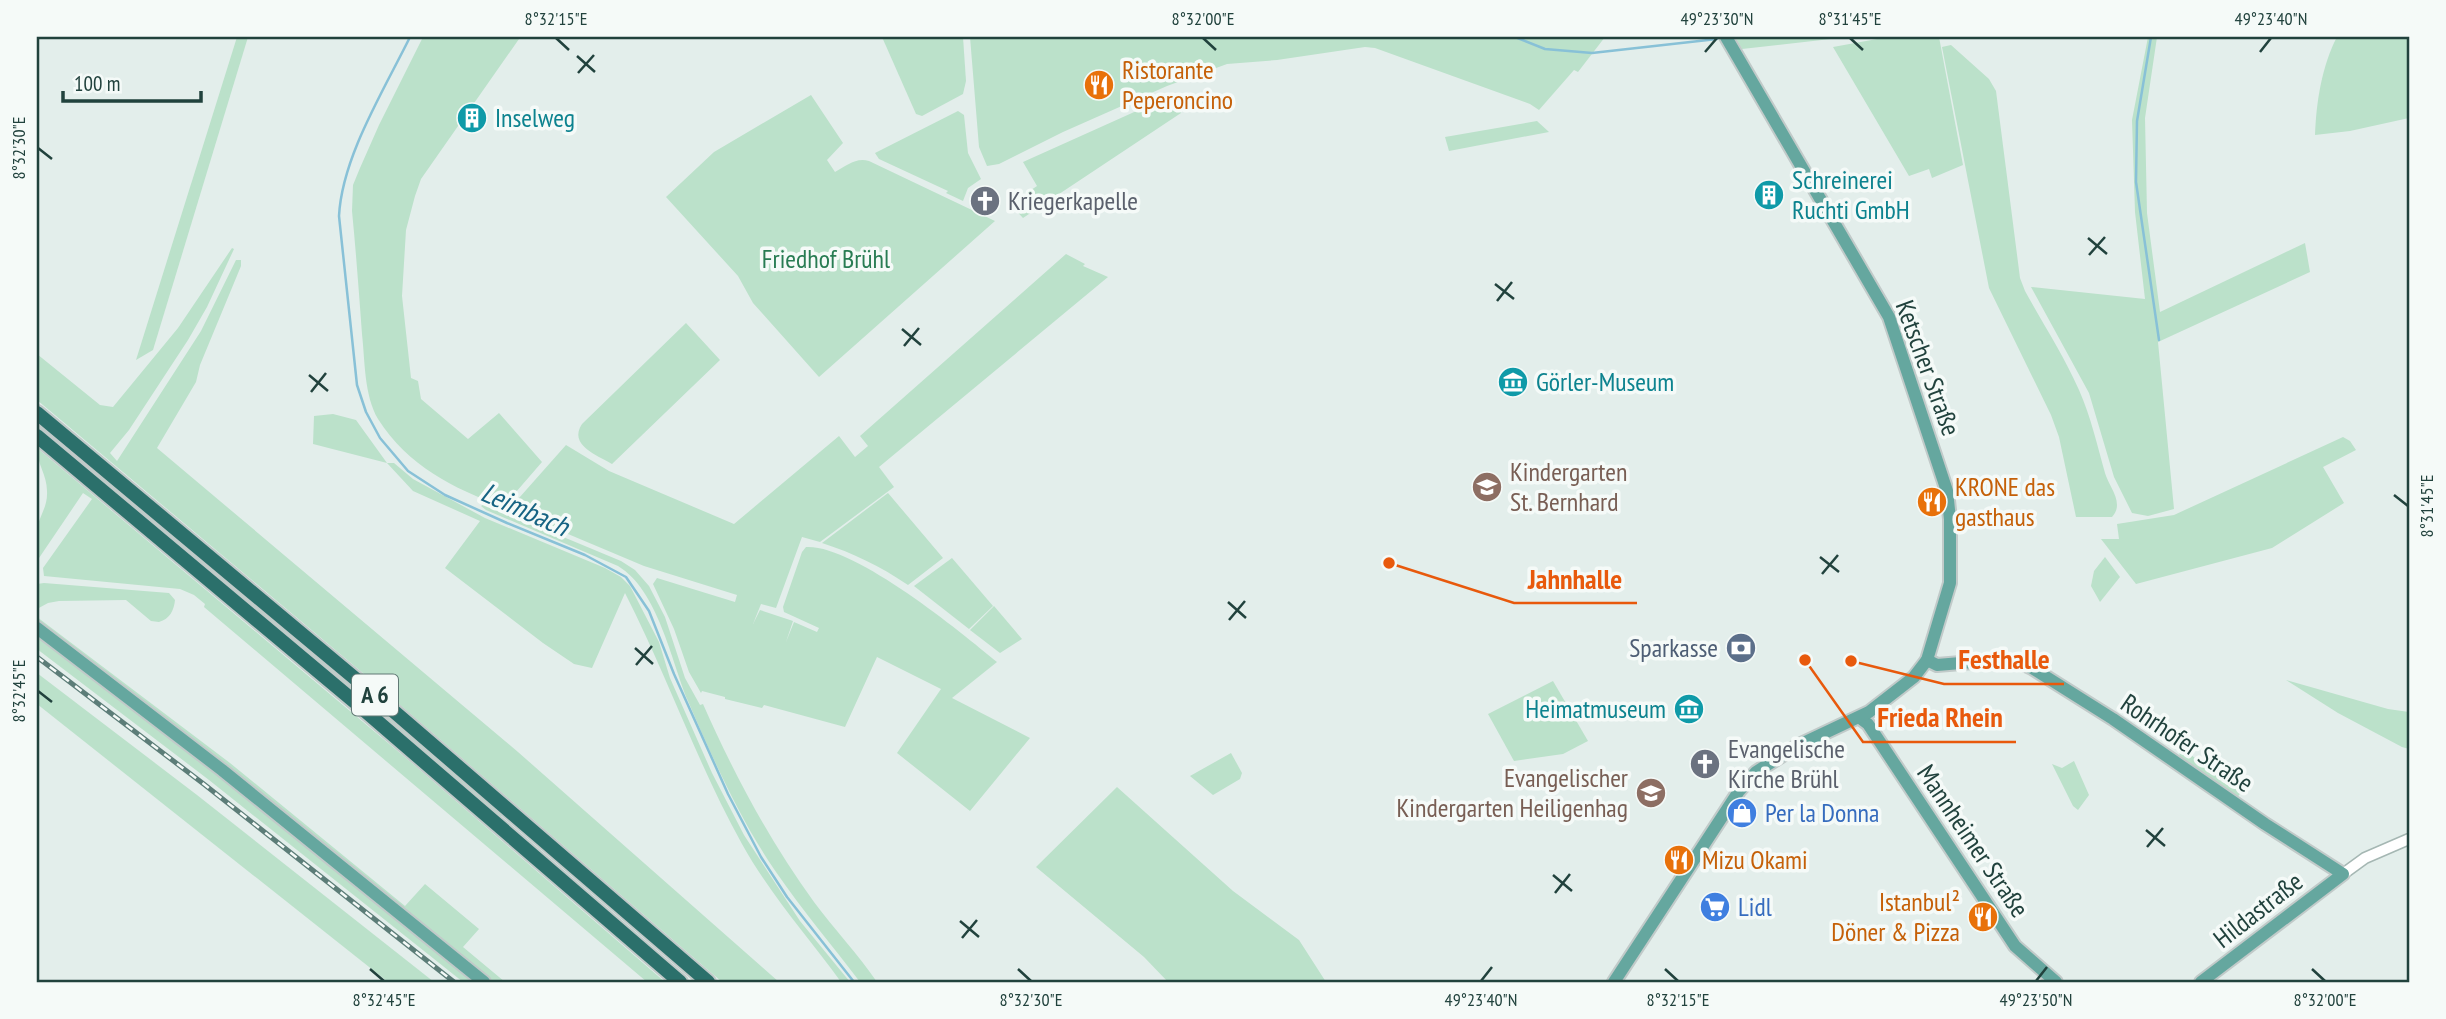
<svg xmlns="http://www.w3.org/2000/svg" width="2446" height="1019" font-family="'PT Sans Narrow',sans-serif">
	<rect width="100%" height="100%" fill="#e3eeeb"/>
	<!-- green -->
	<g fill="#bbe1ca">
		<path d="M237,37H248L153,350L136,360Z"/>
		<path d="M423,37H518L519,39L421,179L415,196L406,230L402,296L411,378L418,381L421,399L468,439L499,413L542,462L503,507C453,488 408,466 378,419C364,395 365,361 362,334C359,293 356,252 352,211L353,185L360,168L379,125Z"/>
		<path d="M882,37H963L966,81L963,94L922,116L916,114Z"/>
		<path d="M970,37H1605L1578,72L1574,70L1539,110L1530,104L1375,48L1365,47L1277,60L1227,64L1167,86L1063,132L999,164L987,166L979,147Z"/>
		<path d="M1735,37H1848L1742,49Z"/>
		<path d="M1888,37H1939L1963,165L1932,178L1929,169L1909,176L1833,47Z"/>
		<path d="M2148,37H2157L2145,118L2147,213L2160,312L2305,243L2310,272L2158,342L2174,509L2148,516L2132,513L2114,477L2089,393L2031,287L2145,299L2135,212L2132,120Z"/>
		<path d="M2337,37H2409V118L2350,131L2315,135C2316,103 2322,65 2337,37Z"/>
		<path d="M1951,45L1989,79L1996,91L2020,278L2025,291C2043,324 2064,356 2079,390C2091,417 2097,445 2105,473C2109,487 2125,503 2112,517H2076L2059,437L2051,415L1989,288L1942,47Z"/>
		<path d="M811,95L843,143L827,160L835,172C846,166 856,157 869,161L995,221L819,377L753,303L738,276L666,197L714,152Z"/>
		<path d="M1172,95L1181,113L1023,218L1010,204L1037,186L1023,162Z"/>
		<path d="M958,111L964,115L968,153L981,179L968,188L963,201L946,193L948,191L879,159L875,153Z"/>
		<path d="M1537,121L1549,132L1449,151L1445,137Z"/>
		<path d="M232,248L234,249L207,307L188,340L129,430L110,453L117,461L201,331L236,260H241V266L200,365L196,382L157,448L518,752L779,982H722L370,679L37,400V354L100,405L113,407L178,328Z"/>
		<path d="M1066,254L1085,264L1083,266L1108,277L879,467L894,487L820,542L802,537L776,608L761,604L753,624L760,610L793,621L786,642L794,622L817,632L819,628L784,612L783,607L802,552L806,547C853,544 960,631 997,662L952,698L1030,738L970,811L897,753L941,689L877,657L845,727L764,705L762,708L725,699V697L702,691L701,693L689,672L674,629L653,584L657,578L735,602L737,595L644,566L530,518C521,512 518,509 519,498L566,445L609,471L734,524L839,436L855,457L868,446L860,436Z"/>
		<path d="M686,323L720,360L612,464C597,455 568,445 582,424Z"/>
		<path d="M333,414L356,420L387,463H394L413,479L485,518L605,568L621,577L630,586L659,642L670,678L712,773L744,835L800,921L850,982H841C808,937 769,893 742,844C697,763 667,675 625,593L592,668L574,664L543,643L445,568L480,521L413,491L387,463L313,444L314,416Z"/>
		<path d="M37,420L504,813L500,818L37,428Z"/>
		<path d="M2343,437L2350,441L2356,450L2323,467L2344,503L2272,548L2136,584L2101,539H2119L2117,524L2174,515Z"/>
		<path d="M37,448L413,764L665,982H647L204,607L205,604L194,595L180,589L44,576L43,568L92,499L83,493L37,561C37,551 34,537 37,528C40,515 48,506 47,491C47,475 37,464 37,448Z"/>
		<path d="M888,493L943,558L908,585C880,566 853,553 822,543Z"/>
		<path d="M484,504L621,561L635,570L649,586L665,617L685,678L700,705L703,704C734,774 769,840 814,902C834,929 858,954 877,982H860C832,945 802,910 776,872C740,820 713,759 688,701C671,660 658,590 618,566L486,510L481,506Z"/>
		<path d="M2105,557L2120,577L2100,602L2091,586L2094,571Z"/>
		<path d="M952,558L993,606L969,629L914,586Z"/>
		<path d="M44,583L169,593L175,600C174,610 170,619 159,622L151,621L126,600L59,601L48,603L37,609V584Z"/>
		<path d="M994,606L1022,639L1000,653L970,630Z"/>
		<path d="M37,617L230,763L405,906L425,884L479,929L463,947L505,982H492L482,972L143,702L37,622Z"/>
		<path d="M37,634L192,752L477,982H463L209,780L37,649Z"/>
		<path d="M37,673L197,795L434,982H388L37,704Z"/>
		<path d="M2286,680L2388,709L2409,712V749L2402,747L2338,713Z"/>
		<path d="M1553,681L1588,741L1563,754L1514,761L1488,714Z"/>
		<path d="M2187,744L2194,749L2191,755L2207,767L2211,761L2216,764L2212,771L2223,779L2228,773L2245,786L2237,798L2180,758L2179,751Z"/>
		<path d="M1231,753L1242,773L1240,779L1213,795L1190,776Z"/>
		<path d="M2074,761L2089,795L2078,810L2073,806L2052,764L2062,768Z"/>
		<path d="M1117,787L1233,891L1299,940L1326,982H1168L1144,957L1036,867Z"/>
	</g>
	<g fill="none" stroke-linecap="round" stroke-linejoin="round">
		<!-- stream -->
		<g stroke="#88c1d7" stroke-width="2.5">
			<path d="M410,37C384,90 342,157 339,216L357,385L366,412L380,438L408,471L445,495L507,523L585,555L626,577L649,611L674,674L728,794L761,857L787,897L854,982"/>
			<path d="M1515,37L1545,49L1592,53L1717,39"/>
			<path d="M2151,37L2137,121L2136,182L2159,340"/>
		</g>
		<!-- minor casing -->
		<g stroke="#a5b7b3" stroke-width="13">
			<path id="minor" d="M2343,874L2365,858L2409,839"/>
		</g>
		<!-- major casing -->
		<g stroke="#c1cac9" stroke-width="16">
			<g id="major">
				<path d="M37,628L222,770L484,982"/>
				<path d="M1927,660L1937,665L1997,660L2021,663L2032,668L2113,719L2265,824L2343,874L2201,982"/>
				<path d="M1860,718L1868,724L2015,946L2056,982"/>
				<path d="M1614,982L1739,791L1756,772L1797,746L1869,712L1914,677L1927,660L1950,583V519L1947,491L1889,317L1726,37"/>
			</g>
		</g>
		<!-- highway casing -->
		<g stroke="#c1cac9" stroke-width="18">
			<g id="highway">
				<path d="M37,413L376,696L708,982"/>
				<path d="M37,436L356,703L680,982"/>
			</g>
		</g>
		<!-- minor -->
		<use href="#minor" stroke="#fff" stroke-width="10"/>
		<!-- major -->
		<use href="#major" stroke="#65a79f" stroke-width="12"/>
		<!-- highway -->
		<use href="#highway" stroke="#2b706b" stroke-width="14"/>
		<!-- rail casing -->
		<g stroke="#5c7d78" stroke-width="5">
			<path id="rail" d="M37,657L205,785L454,982"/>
		</g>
		<!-- rail -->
		<use href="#rail" stroke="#f5faf8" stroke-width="2.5" stroke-dasharray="8" stroke-linecap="butt"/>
	</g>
	<!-- ticks -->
	<path fill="none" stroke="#21423d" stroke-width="2.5" d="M556,38L569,50M1203,38L1216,50M1850,38L1863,50M1705,52L1717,38M2260,52L2271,38M577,56L595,72M578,73L594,55M38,148L52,159M2088,238L2107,254M2089,255L2105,237M1495,284L1514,299M1497,301L1512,282M902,329L921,345M904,346L919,328M309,375L328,391M311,392L326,373M2394,495L2408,506M1820,557L1839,572M1822,574L1838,555M1228,602L1246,618M1229,620L1245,601M635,648L653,664M636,665L652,646M38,691L52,702M2146,830L2165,846M2147,847L2163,828M1553,875L1572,891M1555,893L1570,874M960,921L979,937M962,938L977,920M370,969L384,981M1018,969L1031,981M1665,969L1678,981M2312,969L2325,981M1481,981L1492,967M2036,981L2047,967"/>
	<!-- icons -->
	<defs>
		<g id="restaurant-disc" transform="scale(1.575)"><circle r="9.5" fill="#e8710a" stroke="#f5faf8"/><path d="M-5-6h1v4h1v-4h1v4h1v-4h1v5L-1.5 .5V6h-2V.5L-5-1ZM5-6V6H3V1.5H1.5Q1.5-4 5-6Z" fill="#fff"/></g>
		<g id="building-disc" transform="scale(1.575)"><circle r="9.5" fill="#0f9aa8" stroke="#f5faf8"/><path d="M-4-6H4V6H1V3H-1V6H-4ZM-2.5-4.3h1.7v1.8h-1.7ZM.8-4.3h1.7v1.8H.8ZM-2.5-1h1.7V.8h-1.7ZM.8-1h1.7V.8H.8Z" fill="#fff"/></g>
		<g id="church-disc" transform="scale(1.575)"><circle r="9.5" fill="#6b7280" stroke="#f5faf8"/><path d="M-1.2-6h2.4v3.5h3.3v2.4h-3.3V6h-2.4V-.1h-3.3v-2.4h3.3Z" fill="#fff"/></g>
		<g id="museum-disc" transform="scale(1.575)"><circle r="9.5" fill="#0f9aa8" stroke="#f5faf8"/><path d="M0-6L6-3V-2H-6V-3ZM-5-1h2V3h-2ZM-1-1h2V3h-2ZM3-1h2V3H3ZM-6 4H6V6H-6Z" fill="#fff"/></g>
		<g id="school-disc" transform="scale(1.575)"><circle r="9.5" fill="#8d6e63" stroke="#f5faf8"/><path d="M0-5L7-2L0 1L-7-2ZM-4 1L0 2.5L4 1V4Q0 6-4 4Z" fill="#fff"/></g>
		<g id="bank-disc" transform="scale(1.575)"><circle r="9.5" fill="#5c6f8a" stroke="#f5faf8"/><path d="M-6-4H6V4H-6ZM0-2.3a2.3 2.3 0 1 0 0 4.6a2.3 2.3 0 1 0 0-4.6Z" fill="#fff"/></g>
		<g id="shop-disc" transform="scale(1.575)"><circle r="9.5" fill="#3f7fe0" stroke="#f5faf8"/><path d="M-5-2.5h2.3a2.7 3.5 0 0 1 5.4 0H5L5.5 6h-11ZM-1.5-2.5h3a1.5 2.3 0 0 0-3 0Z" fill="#fff"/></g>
		<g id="supermarket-disc" transform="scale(1.575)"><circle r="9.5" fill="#3f7fe0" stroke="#f5faf8"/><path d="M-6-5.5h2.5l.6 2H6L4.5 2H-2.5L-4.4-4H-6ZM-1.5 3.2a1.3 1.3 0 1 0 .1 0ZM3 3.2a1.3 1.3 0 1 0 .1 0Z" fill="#fff"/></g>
	</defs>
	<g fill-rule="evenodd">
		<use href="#restaurant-disc" x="1099" y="85"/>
		<use href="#building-disc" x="472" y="118"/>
		<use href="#building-disc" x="1769" y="195"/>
		<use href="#church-disc" x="985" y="201"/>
		<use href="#museum-disc" x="1513" y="382"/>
		<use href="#school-disc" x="1487" y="487"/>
		<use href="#restaurant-disc" x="1932" y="502"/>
		<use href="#bank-disc" x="1741" y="648"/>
		<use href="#museum-disc" x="1689" y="709"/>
		<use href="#church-disc" x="1705" y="764"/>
		<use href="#school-disc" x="1651" y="793"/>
		<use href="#shop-disc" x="1742" y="813"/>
		<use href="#restaurant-disc" x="1679" y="860"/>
		<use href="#supermarket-disc" x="1715" y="907"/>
		<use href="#restaurant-disc" x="1983" y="917"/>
	</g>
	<g text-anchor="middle" stroke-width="7" stroke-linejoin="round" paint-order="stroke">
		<!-- shield labels -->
		<rect fill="#f5faf8" stroke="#617975" stroke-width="2" x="352" y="674.5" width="46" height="41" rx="5"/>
		<g font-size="24" font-weight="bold" fill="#21423d">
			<text x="375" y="703">A 6</text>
		</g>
		<!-- food labels -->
		<g font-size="26" fill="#c56008" stroke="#f5faf8" text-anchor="start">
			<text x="1122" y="79">Ristorante<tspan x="1122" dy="30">Peperoncino</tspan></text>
			<text x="1955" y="496">KRONE das<tspan x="1955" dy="30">gasthaus</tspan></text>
			<text x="1702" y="869">Mizu Okami</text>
			<text x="1960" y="911" text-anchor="end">Istanbul²<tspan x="1960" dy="30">Döner &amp; Pizza</tspan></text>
		</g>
		<!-- culture labels -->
		<g font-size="26" fill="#0d838f" stroke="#f5faf8" text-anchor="start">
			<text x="495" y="127">Inselweg</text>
			<text x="1792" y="189">Schreinerei<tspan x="1792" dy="30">Ruchti GmbH</tspan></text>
			<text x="1536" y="391">Görler-Museum</text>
			<text x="1666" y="718" text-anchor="end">Heimatmuseum</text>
		</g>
		<!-- worship labels -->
		<g font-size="26" fill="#5b616d" stroke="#f5faf8" text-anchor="start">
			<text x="1008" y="210">Kriegerkapelle</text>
			<text x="1728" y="758">Evangelische<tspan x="1728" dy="30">Kirche Brühl</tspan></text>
		</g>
		<!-- park labels -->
		<g font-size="26" fill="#287c53" stroke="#f5faf8">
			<text x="826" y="268">Friedhof Brühl</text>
		</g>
		<!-- street labels -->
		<g font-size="26" fill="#21423d" stroke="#f5faf8">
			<text transform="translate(1928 368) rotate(70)" y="9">Ketscher Straße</text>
			<text transform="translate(2187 743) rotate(34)" y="9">Rohrhofer Straße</text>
			<text transform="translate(1973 841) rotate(56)" y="9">Mannheimer Straße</text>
			<text transform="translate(2258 910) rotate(-38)" y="9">Hildastraße</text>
		</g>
		<!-- education labels -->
		<g font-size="26" fill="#785e54" stroke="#f5faf8" text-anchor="start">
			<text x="1510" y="481">Kindergarten<tspan x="1510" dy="30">St. Bernhard</tspan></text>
			<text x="1628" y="787" text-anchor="end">Evangelischer<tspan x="1628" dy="30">Kindergarten Heiligenhag</tspan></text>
		</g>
		<!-- service labels -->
		<g font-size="26" fill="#4e5e75" stroke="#f5faf8" text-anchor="end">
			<text x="1718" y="657">Sparkasse</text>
		</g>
		<!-- shop labels -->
		<g font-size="26" fill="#366cbe" stroke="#f5faf8" text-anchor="start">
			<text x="1765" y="822">Per la Donna</text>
			<text x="1738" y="916">Lidl</text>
		</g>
		<!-- water labels -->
		<g font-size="28" font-style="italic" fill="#166383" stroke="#f5faf8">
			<text transform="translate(525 509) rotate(24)" y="10">Leimbach</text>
		</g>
	</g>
	<!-- callouts -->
	<path fill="none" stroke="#e8590c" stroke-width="2.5" d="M1389 563L1514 603H1637M1851 661L1944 684H2064M1805 660L1863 742H2016"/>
	<g fill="#e8590c" stroke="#f5faf8" stroke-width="2.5">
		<circle cx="1389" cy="563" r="7"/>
		<circle cx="1851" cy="661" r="7"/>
		<circle cx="1805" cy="660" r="7"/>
	</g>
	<g font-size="28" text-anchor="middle" font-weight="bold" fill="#e8590c" stroke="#f5faf8" stroke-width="7" stroke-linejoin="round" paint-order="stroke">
		<text x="1575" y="589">Jahnhalle</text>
		<text x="2004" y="669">Festhalle</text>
		<text x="1940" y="727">Frieda Rhein</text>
	</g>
	<!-- border -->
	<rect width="2446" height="1019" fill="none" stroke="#f5faf8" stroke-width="77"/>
	<!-- scale -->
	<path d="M63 91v10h138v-10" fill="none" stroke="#21423d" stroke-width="3.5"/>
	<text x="74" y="91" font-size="21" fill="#21423d" stroke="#f5faf8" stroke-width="5" paint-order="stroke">100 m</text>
	<rect x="38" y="38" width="2370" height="943" fill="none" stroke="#21423d" stroke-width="2.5"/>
	<g font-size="18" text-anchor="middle" fill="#21423d">
		<text x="556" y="25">8°32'15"E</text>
		<text x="1203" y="25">8°32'00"E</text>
		<text x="1717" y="25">49°23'30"N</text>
		<text x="1850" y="25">8°31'45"E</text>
		<text x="2271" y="25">49°23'40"N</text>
		<text transform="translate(19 148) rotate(-90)" y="6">8°32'30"E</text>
		<text transform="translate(2427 506) rotate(-90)" y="6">8°31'45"E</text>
		<text transform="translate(19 691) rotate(-90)" y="6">8°32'45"E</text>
		<text x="384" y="1006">8°32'45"E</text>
		<text x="1031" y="1006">8°32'30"E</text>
		<text x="1481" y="1006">49°23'40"N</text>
		<text x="1678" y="1006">8°32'15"E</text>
		<text x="2036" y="1006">49°23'50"N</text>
		<text x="2325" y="1006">8°32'00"E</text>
	</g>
</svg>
